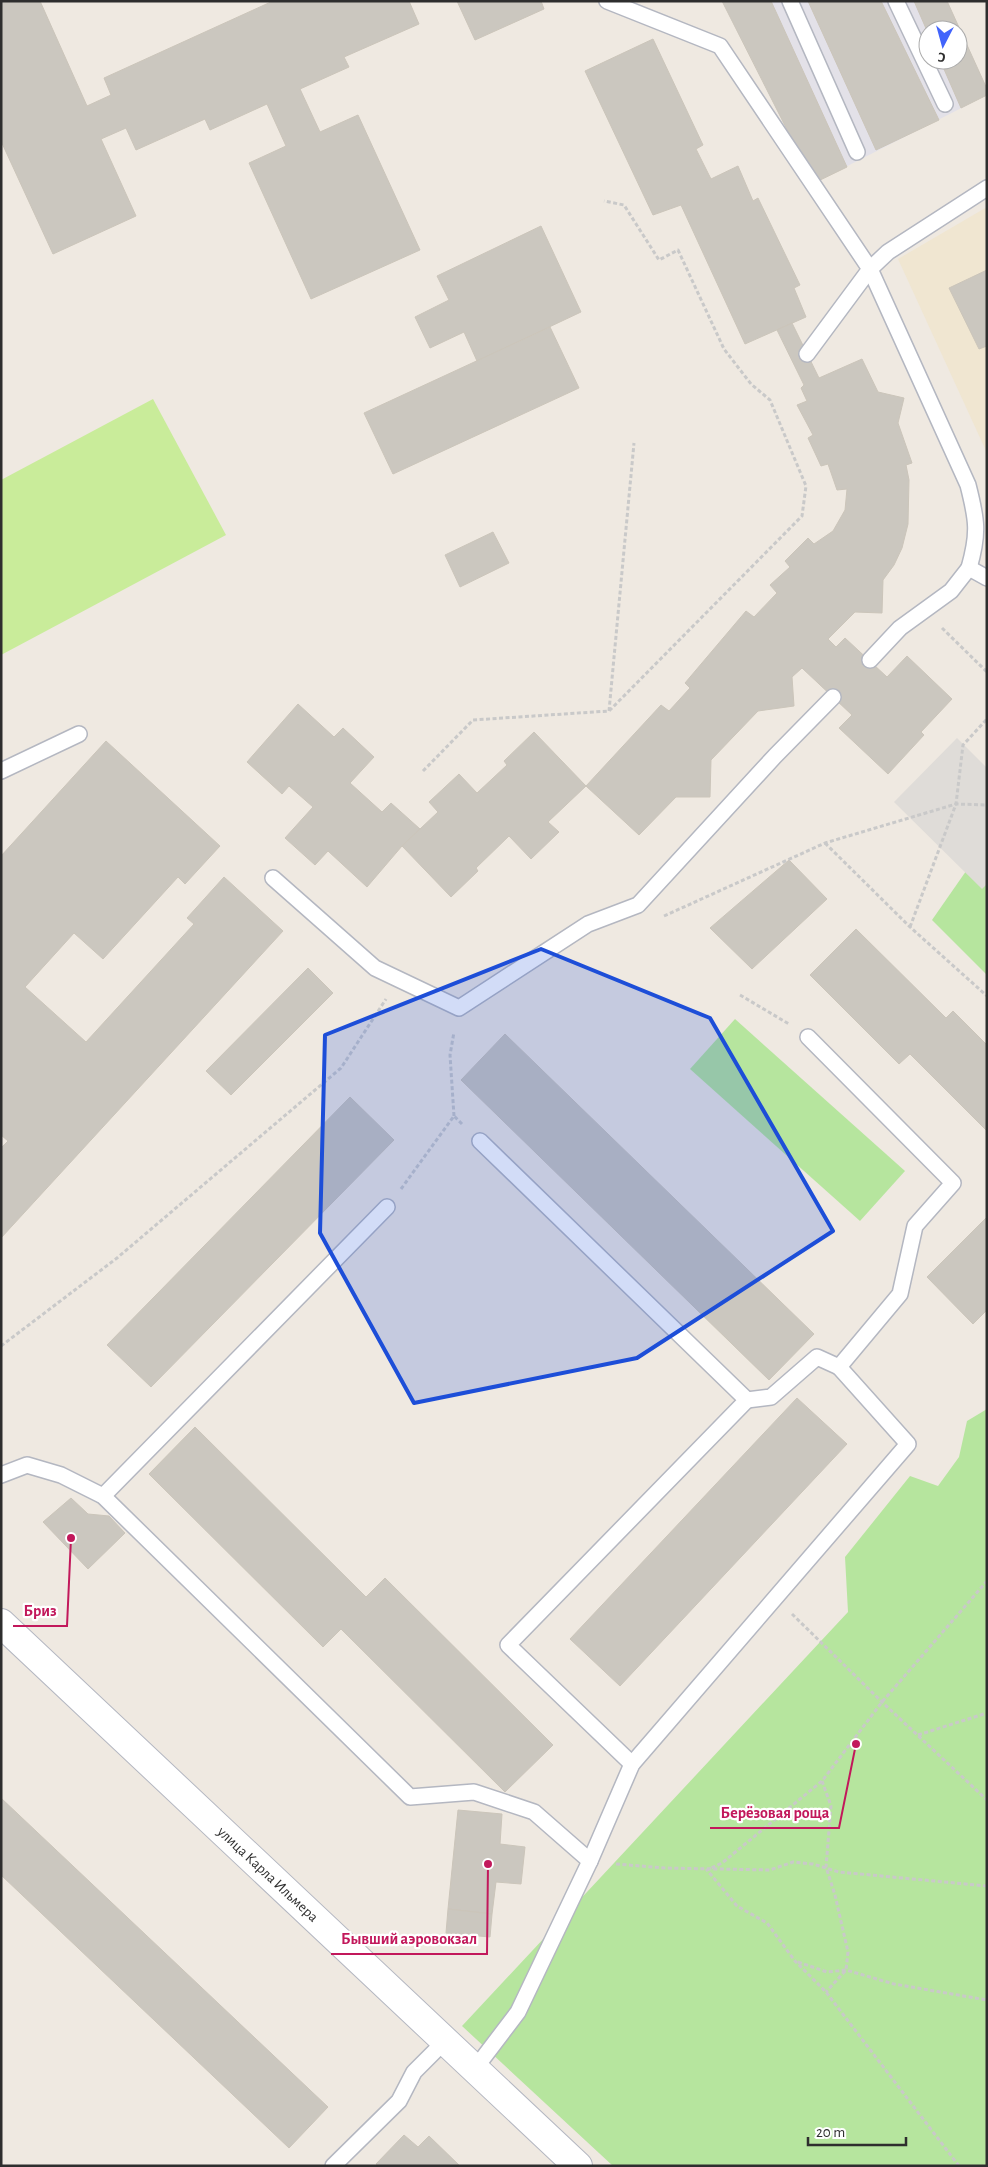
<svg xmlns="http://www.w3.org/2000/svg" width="988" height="2167" font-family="'Alegreya Sans',sans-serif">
	<rect width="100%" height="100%" fill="#efe9e1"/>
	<!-- industrial -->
	<path fill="#e3e1e8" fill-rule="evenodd" d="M722,1H947L987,89V95L814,183ZM928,30H958V60H928Z"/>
	<!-- education -->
	<path fill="#f0e6d1" d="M987,207V453L898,259Z"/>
	<!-- green -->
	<g fill="#b6e59e">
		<path d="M987,841V975L932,920Z"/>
		<path d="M735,1019L905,1171L860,1221L690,1069Z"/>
		<path d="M987,1409V2166H613L462,2026L848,1612L845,1557L910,1476L938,1486L959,1457L967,1421Z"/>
	</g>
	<!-- pitch -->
	<path fill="#c9ec9a" d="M153,399L226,535L1,655V480Z"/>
	<!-- plaza -->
	<path fill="#dfdcd8" d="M957,738L987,768V884L982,889L894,802Z"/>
	<!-- building -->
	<g fill="#cbc7bf" stroke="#cbc5ba">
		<path d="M1,1H40L87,106L111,95L104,78L273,1H409L419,24L344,57L349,67L300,89L320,132L358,115L420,250L311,299L249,163L286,146L267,104L210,130L205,119L136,150L126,128L101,139L136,216L53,254L1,141Z"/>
		<path d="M457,1H541L544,9L475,40Z"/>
		<path d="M722,1H771L847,167L814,183Z"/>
		<path d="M808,1H881L939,120L876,150Z"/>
		<path d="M914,1H947L987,89V95L961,108L940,60H958V30H928V33Z"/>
		<path d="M653,39L703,145L696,149L711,179L738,166L753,201L758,198L800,285L794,288L806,317L745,344L681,205L653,215L585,71Z"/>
		<path d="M541,226L581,312L477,361L464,332L430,348L415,317L449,300L437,276Z"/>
		<path d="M987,270V346L979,349L949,288Z"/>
		<path d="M792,323L819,378L862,359L878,392L904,398L898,423L912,463L906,465L909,480L908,524L902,548L894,565L883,580L882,613L855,612L828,639L836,647L845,638L887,677L907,656L952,699L921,732L924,735L888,774L839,728L852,715L802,668L792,677L794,706L758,711L711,760L710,797H676L639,835L586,786L661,705L669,711L690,688L685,683L746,611L754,617L777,593L770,585L790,567L785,561L808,538L814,544L833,531L845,510L847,489L837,490L828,464L821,466L808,438L813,435L797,405L807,401L801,388L804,385L777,330Z"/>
		<path d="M550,327L579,388L393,474L364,413Z"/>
		<path d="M493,532L509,563L460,587L445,555Z"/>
		<path d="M298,704L334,737L343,728L374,757L350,783L382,812L391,803L420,829L402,846L367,887L328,851L315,865L285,838L313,807L289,786L282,794L247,762Z"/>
		<path d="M534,732L586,786L548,822L559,832L531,859L509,836L476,868L478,871L451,897L402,846L438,812L429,802L459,774L477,793L507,765L504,761Z"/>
		<path d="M106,741L220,846L185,884L178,877L103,959L74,933L25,987L86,1042L194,924L187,918L224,877L283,931L1,1238V1148L8,1141L1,1135V856Z"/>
		<path d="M789,860L827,899L752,969L710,928Z"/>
		<path d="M856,929L946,1018L953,1011L987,1045V1131L910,1054L899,1064L810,975Z"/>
		<path d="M308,968L333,993L231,1095L206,1071Z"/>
		<path d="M505,1034L814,1334L769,1380L461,1080Z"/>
		<path d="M350,1097L394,1140L151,1387L107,1345Z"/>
		<path d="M987,1217V1310L973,1324L927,1277Z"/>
		<path d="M797,1398L847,1444L620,1686L570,1639Z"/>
		<path d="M195,1427L366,1597L385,1578L553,1745L505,1792L341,1629L323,1647L149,1474Z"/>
		<path d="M71,1498L88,1514L109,1516L125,1533L88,1569L43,1522Z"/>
		<path d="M1,1798L328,2107L289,2148L1,1875Z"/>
		<path d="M458,1810L502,1814L500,1844L525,1847L521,1884L496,1882L492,1914L448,1909Z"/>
		<path d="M448,1909L492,1914L490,1937L446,1933Z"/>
		<path d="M404,2135L418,2147L429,2136L460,2166H378L376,2164Z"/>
	</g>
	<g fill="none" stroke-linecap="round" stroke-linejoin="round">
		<!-- service casing -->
		<g stroke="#b4b7c1" stroke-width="18">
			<g id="service">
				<path d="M607,1L720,46L870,269L807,354"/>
				<path d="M790,1L857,152"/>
				<path d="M896,1L945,104"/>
				<path d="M969,568C979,533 977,520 968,485L870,269L888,252L987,188"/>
				<path d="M870,660L900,628L951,591L969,568L987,578"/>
				<path d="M1,771L79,734"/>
				<path d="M273,878L375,968L459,1008L588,924L638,905L775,756L833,697"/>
				<path d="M480,1141L747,1400L508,1645L632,1764"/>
				<path d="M747,1400L771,1397L817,1357L839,1367L900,1294L915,1226L953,1183L808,1037"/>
				<path d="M1,1475L27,1465L61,1475L103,1496L410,1797L474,1792L534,1812L590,1861"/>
				<path d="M103,1496L387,1207"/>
				<path d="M474,2070L518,2012L590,1861L632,1764L908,1444L839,1367"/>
				<path d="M333,2166L399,2101L414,2072L445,2041"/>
			</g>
		</g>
		<!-- tertiary casing -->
		<g stroke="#b4b7c1" stroke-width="30">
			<path id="tertiary" d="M1,1623L578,2166"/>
		</g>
		<!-- path -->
		<g stroke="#c9c9c9" stroke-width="3" stroke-dasharray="4 2.5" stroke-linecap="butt">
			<path d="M942,628L987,672"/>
			<path d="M609,711L634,443"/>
			<path d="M423,771L473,720L609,711L802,516L806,486L770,400L751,384L724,349L678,250L659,260L624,205L604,201"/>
			<path d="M825,843L910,927L987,996"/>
			<path d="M664,916L825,843L956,804L987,805"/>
			<path d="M910,927L956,804L963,745L987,719"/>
			<path d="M740,995L789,1024"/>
			<path d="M454,1116L450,1055L454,1032"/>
			<path d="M401,1189L454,1116L463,1125"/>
			<path d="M1,1346L117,1258L341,1068L386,999"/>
			<path d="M792,1614L882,1702L987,1800"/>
			<path d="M918,1735L987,1713"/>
			<path d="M822,1781L831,1806L826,1867L835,1895L848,1952L846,1970L826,1992"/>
			<path d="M616,1864L665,1868L770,1870L793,1862L813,1864L839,1872L987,1886"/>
			<path d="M798,1962L827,1972L846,1970L894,1984L987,2000"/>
			<path d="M959,2166L826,1992L795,1961L767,1923L737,1906L707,1870L722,1863L822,1781L882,1702L987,1581"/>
		</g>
		<!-- service -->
		<use href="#service" stroke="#fff" stroke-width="15"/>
		<!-- tertiary -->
		<use href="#tertiary" stroke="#fff" stroke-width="28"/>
	</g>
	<!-- marked area -->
	<path fill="#1d4ed8" fill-opacity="0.2" stroke="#1d4ed8" stroke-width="4" stroke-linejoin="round" d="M541,949L710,1018L833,1231L637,1358L414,1403L320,1233L325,1035Z"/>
	<g text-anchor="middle" stroke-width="4.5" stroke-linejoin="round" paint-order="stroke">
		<!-- street labels -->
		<g font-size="15" fill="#2e2e2e" stroke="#fff">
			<text transform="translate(268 1874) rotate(43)" y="5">улица Карла Ильмера</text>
		</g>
	</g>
	<!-- callouts -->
	<path fill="none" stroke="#c2185b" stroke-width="2" d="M71 1538L67 1626H13M856 1744L839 1828H710M488 1864L487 1954H331"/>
	<g fill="#c2185b" stroke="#fff" stroke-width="2">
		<circle cx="71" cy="1538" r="5"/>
		<circle cx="856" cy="1744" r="5"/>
		<circle cx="488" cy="1864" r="5"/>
	</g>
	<g font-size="16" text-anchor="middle" font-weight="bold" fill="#c2185b" stroke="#fff" stroke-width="4.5" stroke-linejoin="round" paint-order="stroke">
		<text x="40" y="1616">Бриз</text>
		<text x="775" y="1818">Берёзовая роща</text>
		<text x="409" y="1944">Бывший аэровокзал</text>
	</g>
	<!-- border -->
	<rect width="988" height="2167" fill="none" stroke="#2e2e2e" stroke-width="5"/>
	<!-- north arrow -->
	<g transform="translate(943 45) rotate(186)"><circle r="24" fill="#ffffff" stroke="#ababab"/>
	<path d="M0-4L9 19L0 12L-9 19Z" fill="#4264fb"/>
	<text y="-8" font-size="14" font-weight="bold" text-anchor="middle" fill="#2e2e2e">С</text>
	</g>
	<!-- scale -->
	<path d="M808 2137v8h98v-8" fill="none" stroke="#2e2e2e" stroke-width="2.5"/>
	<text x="816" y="2137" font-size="15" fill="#2e2e2e" stroke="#ffffff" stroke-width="4" paint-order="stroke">20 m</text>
</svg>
